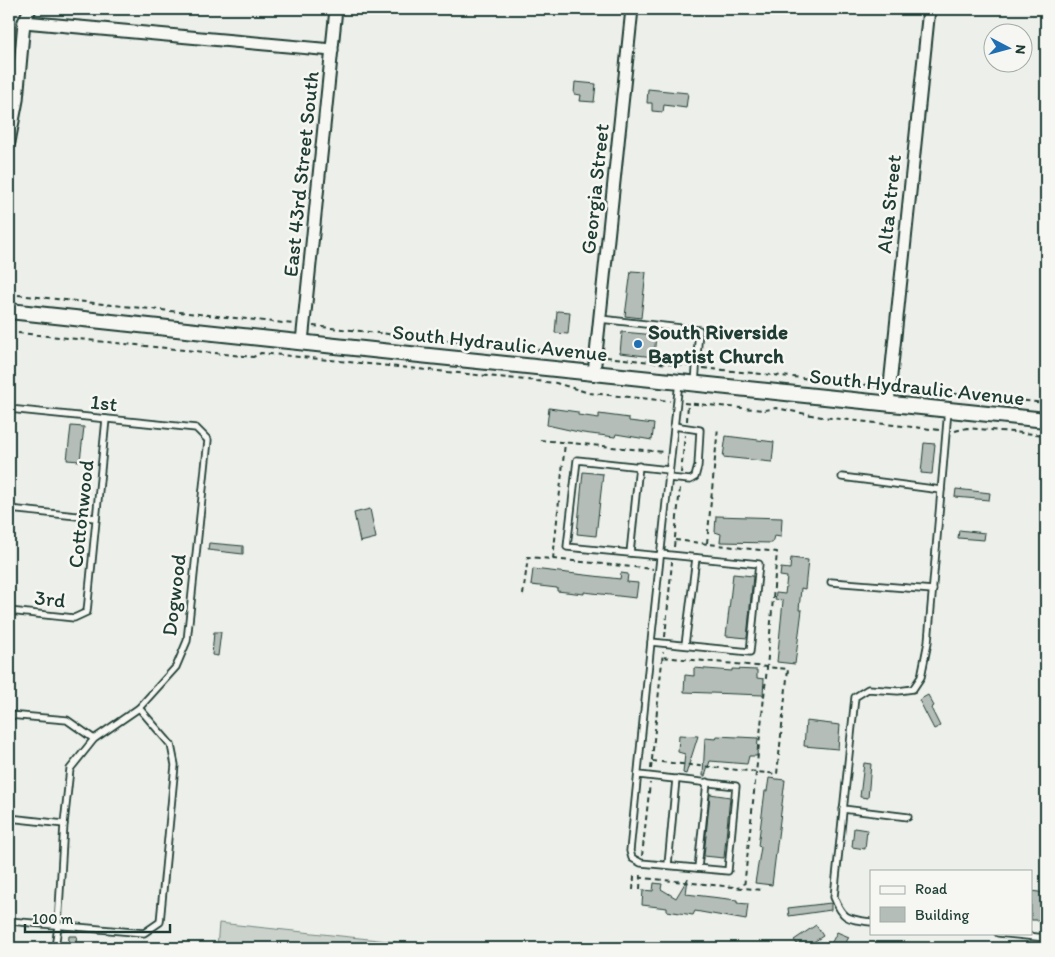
<svg xmlns="http://www.w3.org/2000/svg" width="1055" height="957" font-family="Itim,sans-serif">
	<rect width="100%" height="100%" fill="#edefea"/>
	<filter id="ink" filterUnits="userSpaceOnUse"><feTurbulence type="fractalNoise" baseFrequency=".02" numOctaves="2"/><feDisplacementMap in="SourceGraphic" scale="10" xChannelSelector="R" yChannelSelector="G"/><feConvolveMatrix kernelMatrix="1 2 1 2 8 2 1 2 1" color-interpolation-filters="sRGB"/></filter>
	<g filter="url(#ink)">
		<!-- green -->
		<path fill="#cbd2cc" stroke="#758880" d="M219,923L397,942L411,948H217Z"/>
		<!-- building -->
		<g fill="#b4bdb8" stroke="#1f3d34">
			<path d="M575,82L596,84L594,102L580,101L581,95L574,94Z"/>
			<path d="M648,89L688,93L686,108L664,105L663,112L652,111V103H647Z"/>
			<path d="M631,271L646,272L641,318L625,316Z"/>
			<path d="M557,311L570,312L568,334L555,333Z"/>
			<path d="M622,332L656,335L654,357L620,353Z"/>
			<path d="M549,408L578,412V415L599,418V414L629,418V421L654,424L652,440L616,434L615,437L583,433L547,425Z"/>
			<path d="M71,426L84,427L80,461L67,460Z"/>
			<path d="M726,436L774,442L772,462L723,457Z"/>
			<path d="M924,443L935,444L932,474L921,473Z"/>
			<path d="M583,472L603,474L596,536L577,534Z"/>
			<path d="M956,489L990,493L989,500L955,497Z"/>
			<path d="M370,509L376,538L360,542L354,513Z"/>
			<path d="M716,516L782,518L781,537L774,536L772,543L720,542L721,534L715,532Z"/>
			<path d="M959,530L985,533L984,540L958,538Z"/>
			<path d="M209,543L243,546V554L208,550Z"/>
			<path d="M791,558L808,560L805,589L801,588L799,610H802L795,664L777,662L783,601L775,600L776,593L785,594L787,577L780,576L781,568L790,569Z"/>
			<path d="M533,569L620,579L621,573L628,574L627,582L638,583L636,598L584,592V594L557,591V588L531,585Z"/>
			<path d="M733,574L753,576L747,638L726,636Z"/>
			<path d="M214,632H221L218,656L212,655Z"/>
			<path d="M694,668L732,671V669L757,670V678L764,679L763,695L684,692L685,675L694,676Z"/>
			<path d="M928,695L934,706L931,708L940,726L934,729L919,700Z"/>
			<path d="M806,721L840,725L838,749L804,746Z"/>
			<path d="M679,735L698,736L686,774L683,773L685,754L678,752Z"/>
			<path d="M717,736L758,738L757,756H749L747,764L710,761L705,776H703L705,738L716,739Z"/>
			<path d="M864,763L871,764L868,798L860,797Z"/>
			<path d="M769,778L785,780L772,885L755,883L761,847L758,846L765,791H767Z"/>
			<path d="M710,794L730,797L724,858L704,856Z"/>
			<path d="M854,828L867,830L865,849L852,847Z"/>
			<path d="M688,878L686,894L737,900V903L748,904L746,920L695,911L693,915L667,911V908L642,905L643,890L653,891L654,883L662,884L661,889L676,898Z"/>
			<path d="M1031,891L1046,893L1045,920H1031Z"/>
			<path d="M831,903V910L789,916L788,908Z"/>
			<path d="M816,925L823,936L804,948H800L794,940Z"/>
			<path d="M837,932L849,937L843,948H829Z"/>
			<path d="M69,936H77L75,948H68Z"/>
		</g>
		<g fill="none" stroke-linecap="round" stroke-linejoin="round">
			<!-- service casing -->
			<g stroke="#1f3d34" stroke-width="9">
				<g id="service">
					<path d="M600,319L699,330L695,383"/>
					<path d="M9,409L196,428L208,440L187,641L176,667L139,708L171,745L175,765L160,922L144,933L9,921"/>
					<path d="M842,477L941,490"/>
					<path d="M668,478L690,480L695,477L698,466L700,430L674,426"/>
					<path d="M9,509L96,518"/>
					<path d="M630,553L639,466"/>
					<path d="M660,556L567,547L577,460L669,470"/>
					<path d="M831,582L933,590"/>
					<path d="M9,611L74,618L87,612L106,419"/>
					<path d="M651,642L750,652L759,564L660,554"/>
					<path d="M685,645L696,558"/>
					<path d="M9,715L67,720L94,739"/>
					<path d="M639,775L736,786L728,871L641,863L632,858L630,851L651,642L679,382"/>
					<path d="M843,809L908,817"/>
					<path d="M9,818L64,824"/>
					<path d="M668,865L676,779"/>
					<path d="M698,868L707,782"/>
					<path d="M871,922C848,919 843,920 834,897L855,697L868,689L898,691L913,689L921,677L928,642L948,410"/>
					<path d="M998,933L1046,938"/>
					<path d="M55,948L58,926L64,824L70,769L94,739L139,708"/>
				</g>
			</g>
			<!-- minor casing -->
			<g stroke="#1f3d34" stroke-width="15">
				<g id="minor">
					<path d="M24,22L332,50"/>
					<path d="M9,142L17,100L24,22L30,9"/>
					<path d="M302,342L336,9"/>
					<path d="M594,373L632,9"/>
					<path d="M888,404L929,9"/>
				</g>
			</g>
			<!-- tertiary casing -->
			<g stroke="#1f3d34" stroke-width="18">
				<path id="tertiary" d="M9,311L410,354L1046,420"/>
			</g>
			<!-- path -->
			<g stroke="#1f3d34" stroke-width="2" stroke-dasharray="5 4" stroke-linecap="butt">
				<path d="M9,294L293,324"/>
				<path d="M313,326L586,355"/>
				<path d="M9,332L253,357L261,353L556,383L589,393L670,401"/>
				<path d="M606,357L688,366"/>
				<path d="M703,368L880,386"/>
				<path d="M899,388L1046,403"/>
				<path d="M684,403L765,410L776,408L822,417L940,430"/>
				<path d="M687,421L688,403"/>
				<path d="M955,431L967,428L1046,435"/>
				<path d="M540,440L663,452"/>
				<path d="M681,473L685,435"/>
				<path d="M675,540L777,552L767,668L744,888"/>
				<path d="M707,543L718,427"/>
				<path d="M674,547L680,488"/>
				<path d="M553,559L653,569"/>
				<path d="M523,595L528,557L553,559L565,443"/>
				<path d="M665,637L672,562"/>
				<path d="M652,761L777,774L788,669L662,657"/>
				<path d="M651,769L663,652"/>
				<path d="M642,856L650,783"/>
				<path d="M640,889L641,871"/>
				<path d="M633,890L634,877L763,890"/>
			</g>
			<!-- service -->
			<use href="#service" stroke="#f6f6f2" stroke-width="5.5"/>
			<!-- minor -->
			<use href="#minor" stroke="#f6f6f2" stroke-width="11"/>
			<!-- tertiary -->
			<use href="#tertiary" stroke="#f6f6f2" stroke-width="14"/>
		</g>
	</g>
	<!-- markers -->
	<circle fill="#1f6fb2" stroke="#f6f6f2" stroke-width="2" cx="638" cy="344" r="5"/>
	<g text-anchor="middle" stroke-width="5" stroke-linejoin="round" paint-order="stroke">
		<!-- street labels -->
		<g font-size="21" fill="#1f3d34" stroke="#f6f6f2">
			<text transform="translate(301 174) rotate(-84)" y="7">East 43rd Street South</text>
			<text transform="translate(595 189) rotate(-84)" y="7">Georgia Street</text>
			<text transform="translate(889 204) rotate(-84)" y="7">Alta Street</text>
			<text transform="translate(500 343) rotate(6)" y="7">South Hydraulic Avenue</text>
			<text transform="translate(917 387) rotate(6)" y="7">South Hydraulic Avenue</text>
			<text transform="translate(104 403) rotate(6)" y="7">1st</text>
			<text transform="translate(81 514) rotate(-84)" y="7">Cottonwood</text>
			<text transform="translate(174 595) rotate(-83)" y="7">Dogwood</text>
			<text transform="translate(50 599) rotate(6)" y="7">3rd</text>
		</g>
		<!-- poi labels -->
		<g font-size="21" font-weight="bold" fill="#1f3d34" stroke="#f6f6f2" text-anchor="start">
			<text x="648" y="339">South Riverside<tspan x="648" dy="24">Baptist Church</tspan></text>
		</g>
	</g>
	<!-- margin -->
	<rect width="1055" height="957" fill="none" stroke="#f6f6f2" stroke-width="30"/>
	<rect x="15" y="15" width="1025" height="927" fill="none" stroke="#1f3d34" stroke-width="2" filter="url(#ink)"/>
	<!-- legend -->
	<rect x="870" y="870" width="162" height="65" fill="#f6f6f2" stroke="#a0aca6"/>
	<rect x="880" y="886" width="25" height="8" fill="#f6f6f2" stroke="#a0aca6"/>
	<text x="915" y="894" font-size="15" fill="#1f3d34">Road</text>
	<rect x="880" y="907" width="25" height="15" fill="#b4bdb8" stroke="#a0aca6"/>
	<text x="915" y="920" font-size="15" fill="#1f3d34">Building</text>
	<!-- north arrow -->
	<g transform="translate(1008 48) rotate(96)"><circle r="24" fill="#f6f6f2" stroke="#a0aca6"/>
	<path d="M0-4L9 19L0 12L-9 19Z" fill="#1f6fb2"/>
	<text y="-8" font-size="14" font-weight="bold" text-anchor="middle" fill="#1f3d34">N</text>
	</g>
	<!-- scale -->
	<path d="M25 924v8h145v-8" fill="none" stroke="#1f3d34" stroke-width="2.5"/>
	<text x="32" y="924" font-size="15" fill="#1f3d34" stroke="#f6f6f2" stroke-width="4" paint-order="stroke">100 m</text>
</svg>
